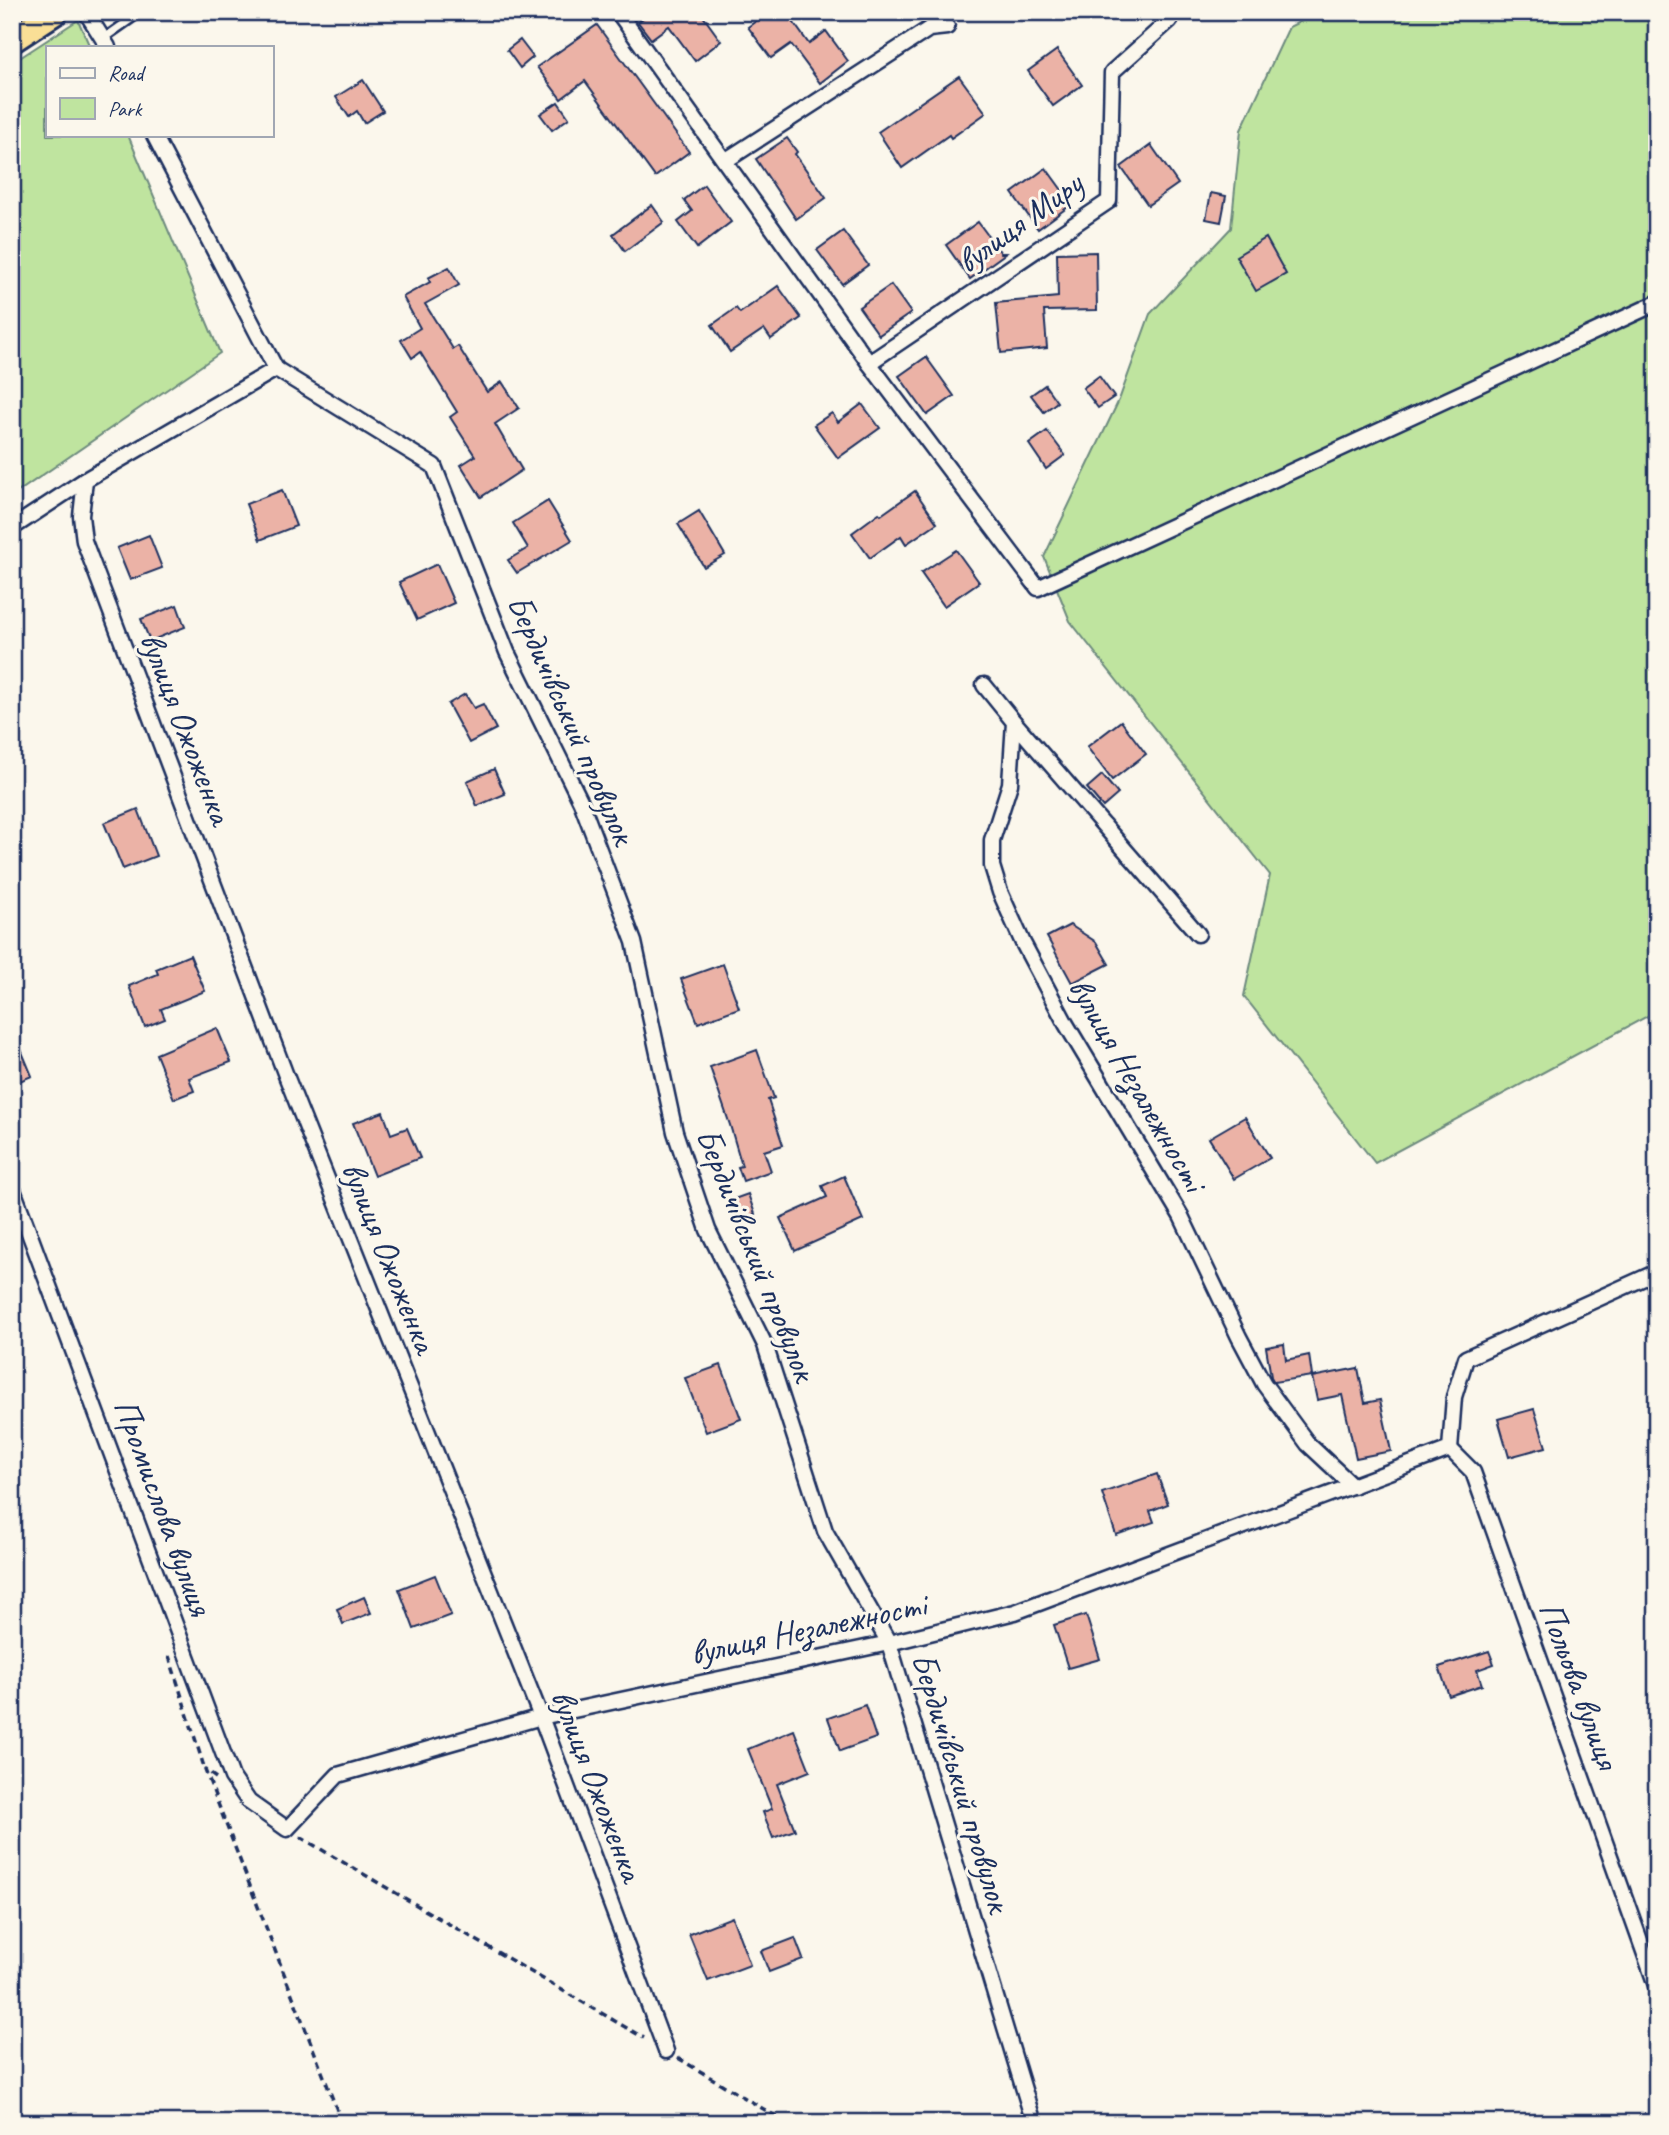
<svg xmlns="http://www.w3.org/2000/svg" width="1669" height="2135" font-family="Caveat,sans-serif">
	<rect width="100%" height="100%" fill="#fbf7ec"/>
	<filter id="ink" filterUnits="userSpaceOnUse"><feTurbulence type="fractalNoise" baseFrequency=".0143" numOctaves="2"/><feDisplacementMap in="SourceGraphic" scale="14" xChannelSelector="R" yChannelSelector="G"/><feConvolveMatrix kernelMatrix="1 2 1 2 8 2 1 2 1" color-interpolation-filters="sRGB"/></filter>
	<g filter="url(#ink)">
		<!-- green -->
		<g fill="#bfe49f" stroke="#6d8a7e" stroke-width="2">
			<path d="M1320,12H1657V1011L1375,1163L1244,996L1270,875L1070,621L1044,557L1119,400L1150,314L1231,228L1241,130L1289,27Z"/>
			<path d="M78,20L90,47H47V135H128L220,353L12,496V63Z"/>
		</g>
		<!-- building -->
		<g fill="#ebb2a6" stroke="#1b2f5e" stroke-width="2">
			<path d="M651,12H700L721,41L695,61L669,26L651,39L638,22Z"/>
			<path d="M768,12H786L809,44L826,31L848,61L820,83L791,44L771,58L748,27Z"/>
			<path d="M597,25L689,152L655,177L585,81L561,99L537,67Z"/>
			<path d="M520,40L533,57L520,68L507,50Z"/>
			<path d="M1057,50L1082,85L1053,106L1028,71Z"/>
			<path d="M959,76L986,113L951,138L949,135L902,168L878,132Z"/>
			<path d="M363,80L383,111L364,123L357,111L349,117L336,97Z"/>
			<path d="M558,102L569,118L552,130L540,114Z"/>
			<path d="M787,138L797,152L795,154L826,198L796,219L756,159Z"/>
			<path d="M1151,145L1178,184L1148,205L1121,167Z"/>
			<path d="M1046,168L1072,204L1038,229L1012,193Z"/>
			<path d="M704,185L731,222L697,248L678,222L692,211L684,200Z"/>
			<path d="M1211,193L1226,196L1221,222L1206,219Z"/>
			<path d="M652,205L664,222L625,251L613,234Z"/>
			<path d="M978,222L1001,253H1006L970,279L946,245Z"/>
			<path d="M843,231L868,265L842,284L817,250Z"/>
			<path d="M1266,238L1286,274L1256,291L1236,256Z"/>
			<path d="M1096,252L1097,310L1044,311L1047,348L1001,353L996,303L1058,297L1057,253Z"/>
			<path d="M449,267L459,285L425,304L453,349L458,346L487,392L502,382L519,408L495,424L522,470L481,497L461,465L475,456L450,417L457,412L420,352L412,358L401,340L420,328L403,297L430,282L428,278Z"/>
			<path d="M891,285L911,313L879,335L859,307Z"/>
			<path d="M778,286L801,318L771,339L764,329L730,352L712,325L736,308L740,313Z"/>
			<path d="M926,357L954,396L927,415L899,376Z"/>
			<path d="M1099,376L1114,397L1098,408L1083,388Z"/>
			<path d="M1045,385L1057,402L1044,412L1031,395Z"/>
			<path d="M862,404L880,428L838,458L814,425L832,413L838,422Z"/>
			<path d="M1047,431L1065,455L1046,469L1029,444Z"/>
			<path d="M282,490L296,526L260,540L246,504Z"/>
			<path d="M915,491L937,523L906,544L901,536L870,558L852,533L879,513L881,515Z"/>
			<path d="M548,501L572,540L517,573L508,560L528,548L513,523Z"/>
			<path d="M699,511L725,555L704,567L678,524Z"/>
			<path d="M149,535L162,568L130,580L117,548Z"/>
			<path d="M956,550L979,582L944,606L921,573Z"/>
			<path d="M437,564L454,603L417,620L399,582Z"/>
			<path d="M177,605L185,627L150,641L141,619Z"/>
			<path d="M465,694L474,708L483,704L496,729L469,743L448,704Z"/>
			<path d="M1121,721L1146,754L1112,780L1087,747Z"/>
			<path d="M494,769L505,794L477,806L467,781Z"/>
			<path d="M1102,775L1118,794L1103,807L1087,788Z"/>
			<path d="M138,809L156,856L123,869L104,823Z"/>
			<path d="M1070,925L1096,942L1109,964L1072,983L1047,937Z"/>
			<path d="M190,955L205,991L161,1009L165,1019L145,1027L129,986L158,974L156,969Z"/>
			<path d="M723,964L739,1008L698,1023L681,979Z"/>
			<path d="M12,1028L32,1076L12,1084Z"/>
			<path d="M217,1028L231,1062L189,1078L194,1091L174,1099L156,1054Z"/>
			<path d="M757,1050L774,1098L768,1100L783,1145L764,1151L771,1171L743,1181L738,1167L742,1166L730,1125L710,1067Z"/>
			<path d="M383,1112L391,1134L407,1128L420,1158L374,1176L353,1123Z"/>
			<path d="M1245,1117L1270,1158L1234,1179L1209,1138Z"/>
			<path d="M844,1176L863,1220L795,1251L780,1218L827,1197L822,1186Z"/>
			<path d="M748,1194L755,1214L742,1219L734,1199Z"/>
			<path d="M1284,1344L1286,1360L1309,1355L1312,1376L1274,1382L1271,1377L1266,1347Z"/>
			<path d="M721,1365L741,1419L706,1432L685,1378Z"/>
			<path d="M1358,1368L1365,1403L1380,1400L1391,1451L1356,1458L1342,1395L1317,1400L1312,1377Z"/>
			<path d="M1534,1409L1546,1447L1509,1457L1498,1419Z"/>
			<path d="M1157,1474L1168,1504L1150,1511L1154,1522L1116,1535L1102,1493Z"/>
			<path d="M435,1575L451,1615L414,1629L399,1589Z"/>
			<path d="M364,1597L371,1613L343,1624L337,1609Z"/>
			<path d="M1086,1615L1100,1659L1068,1668L1054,1625Z"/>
			<path d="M1489,1651L1494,1664L1477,1670L1482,1685L1449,1696L1439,1667Z"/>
			<path d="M865,1705L876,1738L840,1751L828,1718Z"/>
			<path d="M794,1730L810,1771L777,1784L795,1830L773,1838L763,1812L772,1809L748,1749Z"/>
			<path d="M732,1917L750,1965L708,1981L689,1934Z"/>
			<path d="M795,1938L803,1959L769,1972L761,1951Z"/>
		</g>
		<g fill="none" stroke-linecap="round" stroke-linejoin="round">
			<!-- service casing -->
			<g stroke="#1b2f5e" stroke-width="12">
				<path id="service" d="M104,38L141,12"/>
			</g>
			<!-- minor casing -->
			<g stroke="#1b2f5e" stroke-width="19">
				<g id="minor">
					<path d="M86,12L108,47"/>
					<path d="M618,12L869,363L1038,588L1657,303"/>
					<path d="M154,135L276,369"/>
					<path d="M725,161L929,29L947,27"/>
					<path d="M869,363L1109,201L1112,72L1170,20"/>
					<path d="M276,369L434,466L507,652L581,802L634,942L675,1132L708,1230L765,1345L825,1531L889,1643L1034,2123"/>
					<path d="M85,480L81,516L84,541L285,1073L541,1717L666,2051"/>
					<path d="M12,528L85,480L276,369"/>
					<path d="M984,685L1014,722L1010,784L992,840V866L1000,892L1023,943L1066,1024L1181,1216L1239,1337L1264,1384L1308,1444L1353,1486"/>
					<path d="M1014,722L1198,934"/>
					<path d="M12,1187L232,1777L249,1802L287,1829L338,1775L541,1717L889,1643L1015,1612L1450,1449L1454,1397L1466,1358L1657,1272"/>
					<path d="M1450,1449L1473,1472L1657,1988"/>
				</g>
			</g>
			<!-- trunk casing -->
			<g stroke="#1b2f5e" stroke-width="30">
				<path id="trunk" d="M12,40L55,12"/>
			</g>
			<!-- path -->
			<g stroke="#1b2f5e" stroke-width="3.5" stroke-dasharray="7 5" stroke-linecap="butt">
				<path d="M169,1656L205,1770"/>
				<path d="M216,1778L205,1770L342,2123"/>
				<path d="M300,1837L644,2038"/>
				<path d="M678,2058L787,2123"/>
			</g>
			<!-- service -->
			<use href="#service" stroke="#fbf7ec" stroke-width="7"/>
			<!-- minor -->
			<use href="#minor" stroke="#fbf7ec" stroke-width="14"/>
			<!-- trunk -->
			<use href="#trunk" stroke="#fadf96" stroke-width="24"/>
		</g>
	</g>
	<g text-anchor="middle" stroke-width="6" stroke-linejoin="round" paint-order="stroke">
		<!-- street labels -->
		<g font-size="35" fill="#1b2f5e" stroke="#fbf7ec">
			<text transform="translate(1019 222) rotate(-36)" y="12">вулиця Миру</text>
			<text transform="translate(572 719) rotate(66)" y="12">Бердичівський провулок</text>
			<text transform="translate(187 728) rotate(69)" y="12">вулиця Ожоженка</text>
			<text transform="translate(1138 1084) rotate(60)" y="12">вулиця Незалежності</text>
			<text transform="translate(757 1254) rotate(68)" y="12">Бердичівський провулок</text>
			<text transform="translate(390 1257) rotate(68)" y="12">вулиця Ожоженка</text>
			<text transform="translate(164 1507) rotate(70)" y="12">Промислова вулиця</text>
			<text transform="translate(808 1628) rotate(-12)" y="12">вулиця Незалежності</text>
			<text transform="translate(1580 1685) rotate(70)" y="12">Польова вулиця</text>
			<text transform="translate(962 1782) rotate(73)" y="12">Бердичівський провулок</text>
			<text transform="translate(598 1785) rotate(69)" y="12">вулиця Ожоженка</text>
		</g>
	</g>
	<!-- margin -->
	<rect width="1669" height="2135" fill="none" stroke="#fbf7ec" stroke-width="42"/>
	<rect x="21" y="21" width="1627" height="2093" fill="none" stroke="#1b2f5e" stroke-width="2.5" filter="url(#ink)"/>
	<!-- legend -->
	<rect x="46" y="46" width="228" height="91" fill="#fbf7ec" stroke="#a1a7b3" stroke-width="2"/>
	<rect x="60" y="68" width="35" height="10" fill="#fbf7ec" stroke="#a1a7b3" stroke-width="2"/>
	<text x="108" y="80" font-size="21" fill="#1b2f5e">Road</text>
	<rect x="60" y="98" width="35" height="21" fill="#bfe49f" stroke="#a1a7b3" stroke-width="2"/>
	<text x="108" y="116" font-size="21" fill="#1b2f5e">Park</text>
</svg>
